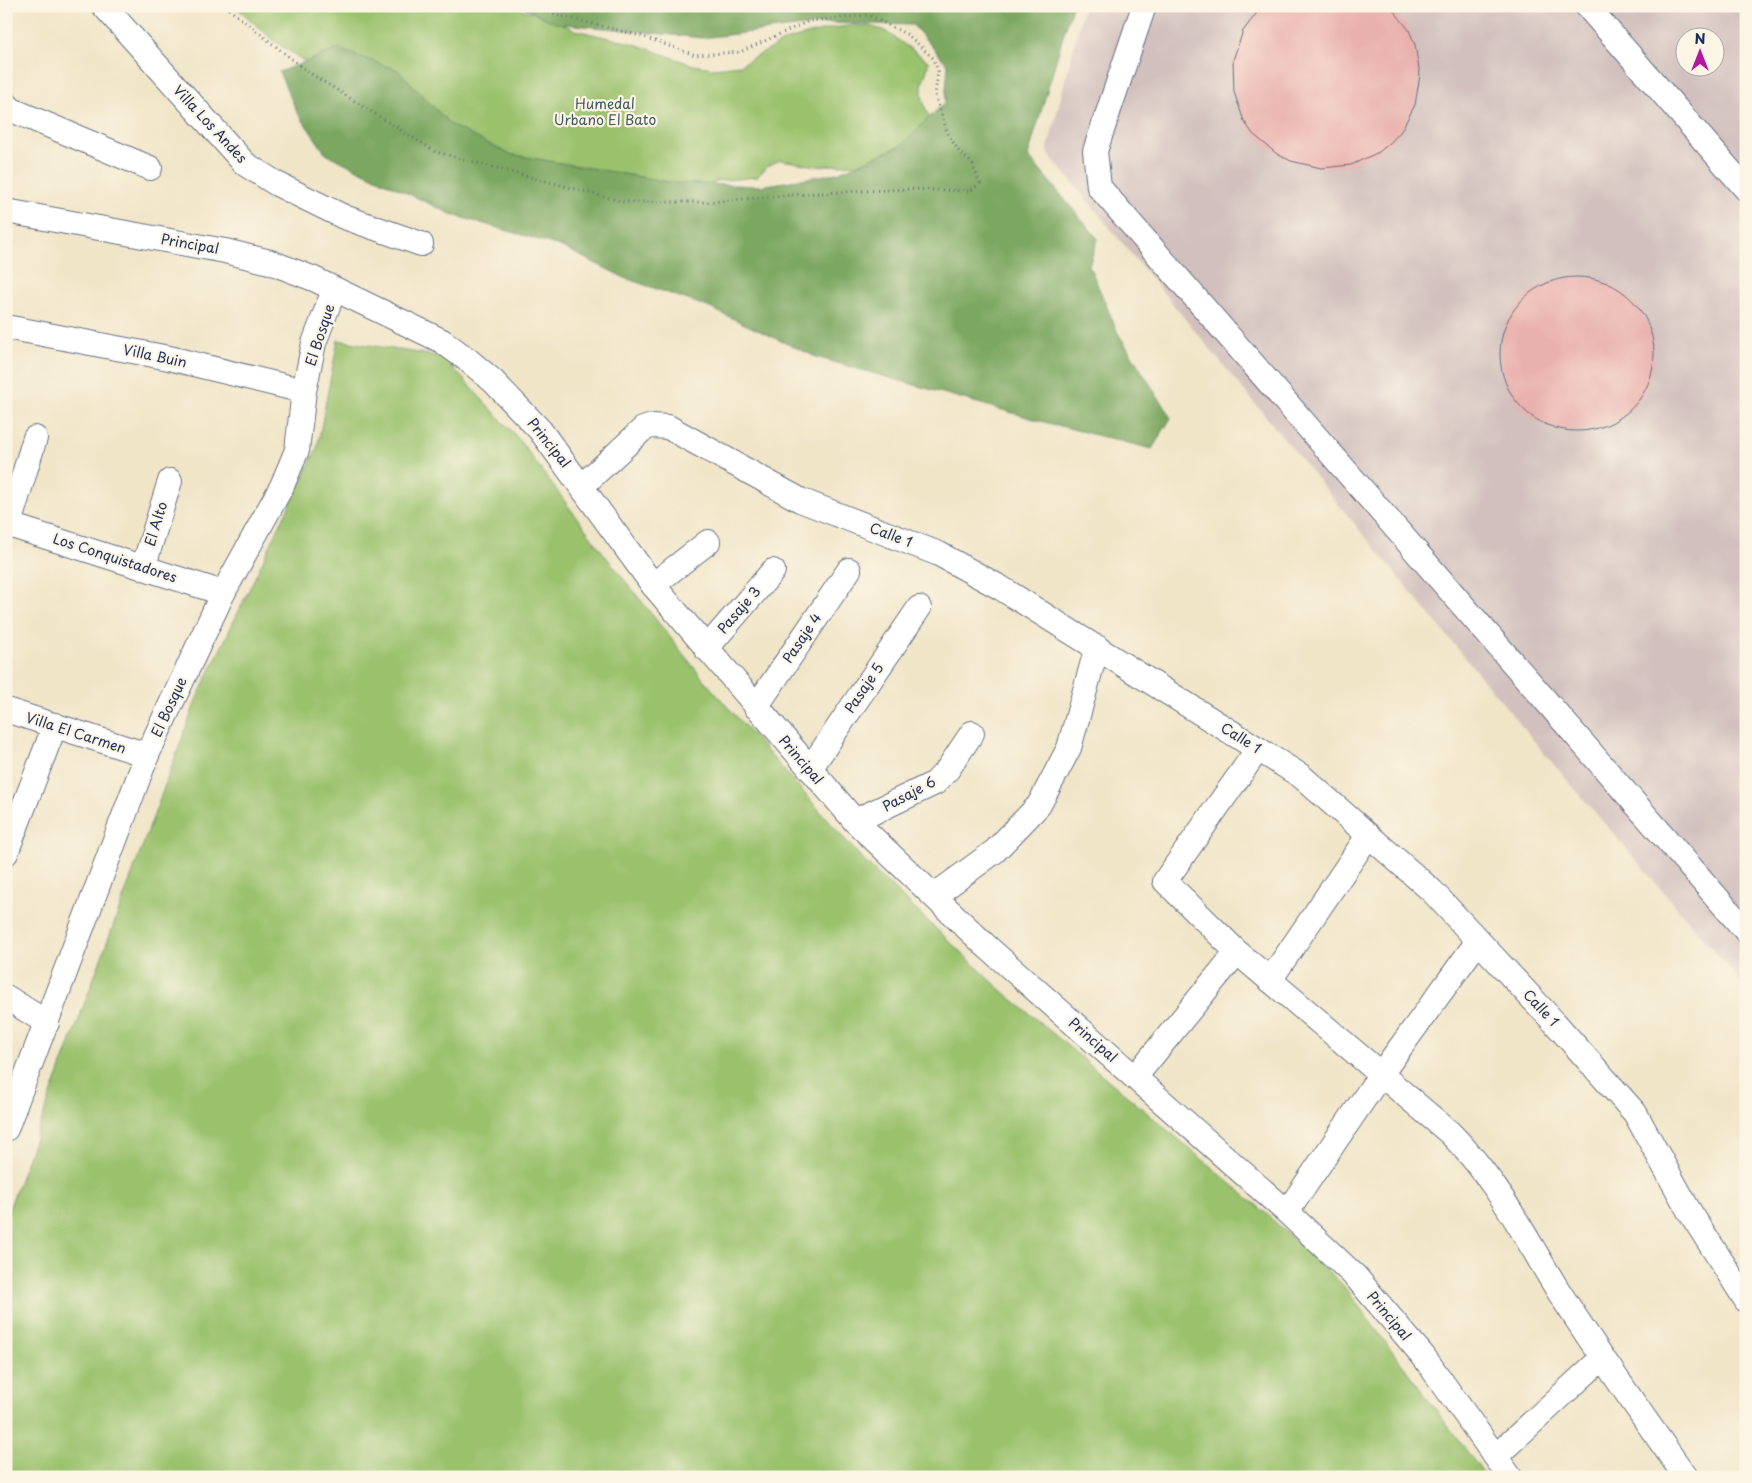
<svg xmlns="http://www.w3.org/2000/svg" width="1752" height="1483" font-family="'Playpen Sans',sans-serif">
	<rect width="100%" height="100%" fill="#fcf5e5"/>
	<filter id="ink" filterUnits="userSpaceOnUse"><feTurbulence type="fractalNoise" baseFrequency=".02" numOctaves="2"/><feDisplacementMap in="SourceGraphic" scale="10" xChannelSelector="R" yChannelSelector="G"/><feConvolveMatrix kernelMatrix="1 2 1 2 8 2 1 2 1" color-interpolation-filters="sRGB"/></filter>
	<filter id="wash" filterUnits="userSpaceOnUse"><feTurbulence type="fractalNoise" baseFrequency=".0096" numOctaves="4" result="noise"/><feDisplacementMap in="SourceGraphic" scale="20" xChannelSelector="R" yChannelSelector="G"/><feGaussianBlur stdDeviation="1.12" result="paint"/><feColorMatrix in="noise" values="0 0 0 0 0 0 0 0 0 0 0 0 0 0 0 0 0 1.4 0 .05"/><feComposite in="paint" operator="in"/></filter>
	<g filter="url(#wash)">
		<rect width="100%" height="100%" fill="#f0e5c7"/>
		<!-- industrial -->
		<path fill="#d1c0bd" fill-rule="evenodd" d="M1084,6H1746V988L1544,753L1047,152ZM1684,38H1714V68H1684Z"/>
		<!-- green -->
		<g fill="#9ac16c" stroke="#5a7865">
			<path d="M235,6H517L522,10L549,17L575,30L635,44L693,65L713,68L740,65L787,40L833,28L854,25L870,26L885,31L928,61C929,72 922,78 922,88C921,103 930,118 935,131L859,164L817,166L780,160L768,166L757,177L715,181L711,193L539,168L319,71L274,41Z"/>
			<path d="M338,340L443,357L517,437L604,554L704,680L866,863L999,988L1260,1208L1343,1285L1486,1477H6V1217L197,698L317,448Z"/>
		</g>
		<!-- forest -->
		<path fill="#7ba760" stroke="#4b6b5f" d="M521,6H1072L1028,156L1098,239L1089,265L1118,333L1171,418L1152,449L1048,423L816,357L708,307L625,278L560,246L453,215L326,154L297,112L279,72L338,49L398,70L451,125L509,154L676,183L761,186L837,173L900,146L945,102L948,65L913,25L829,23L702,38L555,23Z"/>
		<g id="blocks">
			<!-- building -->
			<g fill="#e9b1ad">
				<path d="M1262,6H1390L1409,30L1415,45L1420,75L1415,105L1401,131L1391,142L1379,152L1351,165L1321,168L1291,161L1277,154L1253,134L1244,121L1234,92L1233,60L1243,31Z"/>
				<circle cx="1577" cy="354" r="77"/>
			</g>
		</g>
	</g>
	<g filter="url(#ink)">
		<use href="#blocks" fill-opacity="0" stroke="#666f83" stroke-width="1"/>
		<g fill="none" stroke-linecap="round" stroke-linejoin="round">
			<!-- minor casing -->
			<g stroke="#666f83" stroke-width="26">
				<g id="minor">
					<path d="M104,6L245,164L277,184L344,217L421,244"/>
					<path d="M1144,6L1095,151L1099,187L1746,931"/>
					<path d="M1587,6L1746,189"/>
					<path d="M6,104L12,110L150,168"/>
					<path d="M6,211L225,251L270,262L314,279L442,341L468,360L493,381L540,430L653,585L855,821L985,945L1287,1212L1356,1277L1424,1357L1510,1477"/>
					<path d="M6,327L169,358L304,391"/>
					<path d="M582,486L643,429L652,426L668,427L800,500L939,554L1001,588L1301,776L1432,891L1555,1023L1635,1113L1688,1209L1746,1300"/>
					<path d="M6,524L223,593"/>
					<path d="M9,524L35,438"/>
					<path d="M143,568L170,481"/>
					<path d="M653,585L708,542"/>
					<path d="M706,649L773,571"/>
					<path d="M756,707L849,570"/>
					<path d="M6,710L147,755"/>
					<path d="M1258,749L1165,881L1237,952L1450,1133C1499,1182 1525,1238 1561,1295C1601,1357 1643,1417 1686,1477"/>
					<path d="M810,769L919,608"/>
					<path d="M855,821L935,783L948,769L972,733"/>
					<path d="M6,853L55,725"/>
					<path d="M934,896L995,851L1039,805L1069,748L1097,647"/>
					<path d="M1270,980L1368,836"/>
					<path d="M6,997L47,1023"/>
					<path d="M1135,1077L1237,952"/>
					<path d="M6,1129L147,755L223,593L282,486L297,450L304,391L314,343L334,290"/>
					<path d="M1287,1212L1381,1074L1478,941"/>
					<path d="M1496,1456L1601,1359"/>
				</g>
			</g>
			<!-- path -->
			<path stroke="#666f83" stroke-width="3" stroke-dasharray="1 4" stroke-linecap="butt" d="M225,6L308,72L436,152L624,202H708L817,193L912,189L970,191L980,183L972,163L959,152L948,134L935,95L938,71L933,58L908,35L868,15L809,21L740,52L695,55L641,36L546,12L539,6"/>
			<!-- minor -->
			<use href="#minor" stroke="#fff" stroke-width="24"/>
		</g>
	</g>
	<g text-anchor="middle" stroke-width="4.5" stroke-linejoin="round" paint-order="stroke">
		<!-- park labels -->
		<g font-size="14" fill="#415b62" stroke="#fcf5e5">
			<text x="605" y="109">Humedal<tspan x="605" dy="16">Urbano El Bato</tspan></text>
		</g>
		<!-- street labels -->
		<g font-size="14" fill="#1b2f5e" stroke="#fcf5e5">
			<text transform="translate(210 124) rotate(47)" y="5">Villa Los Andes</text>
			<text transform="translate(190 244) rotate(10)" y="5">Principal</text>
			<text transform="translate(320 335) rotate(-72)" y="5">El Bosque</text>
			<text transform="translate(155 356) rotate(12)" y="5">Villa Buin</text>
			<text transform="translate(549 443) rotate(51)" y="5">Principal</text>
			<text transform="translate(156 524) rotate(-73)" y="5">El Alto</text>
			<text transform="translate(891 535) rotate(21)" y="5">Calle 1</text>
			<text transform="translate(115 558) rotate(18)" y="5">Los Conquistadores</text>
			<text transform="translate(739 610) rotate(-49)" y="5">Pasaje 3</text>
			<text transform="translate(802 638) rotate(-56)" y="5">Pasaje 4</text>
			<text transform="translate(864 688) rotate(-56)" y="5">Pasaje 5</text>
			<text transform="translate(169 707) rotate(-65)" y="5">El Bosque</text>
			<text transform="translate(76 733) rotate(18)" y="5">Villa El Carmen</text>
			<text transform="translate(1241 738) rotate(32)" y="5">Calle 1</text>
			<text transform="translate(801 760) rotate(49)" y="5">Principal</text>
			<text transform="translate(909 794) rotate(-28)" y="5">Pasaje 6</text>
			<text transform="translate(1541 1008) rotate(47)" y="5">Calle 1</text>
			<text transform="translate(1093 1040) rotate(41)" y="5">Principal</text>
			<text transform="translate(1389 1316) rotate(50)" y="5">Principal</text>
		</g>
	</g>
	<!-- margin -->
	<rect width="1752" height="1483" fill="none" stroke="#fcf5e5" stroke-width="25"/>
	<!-- north arrow -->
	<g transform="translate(1700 52)"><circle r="24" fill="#fcf5e5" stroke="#a2a6af"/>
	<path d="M0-4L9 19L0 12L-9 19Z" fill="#b5179e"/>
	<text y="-8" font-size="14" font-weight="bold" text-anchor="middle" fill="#1b2f5e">N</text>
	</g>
</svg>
